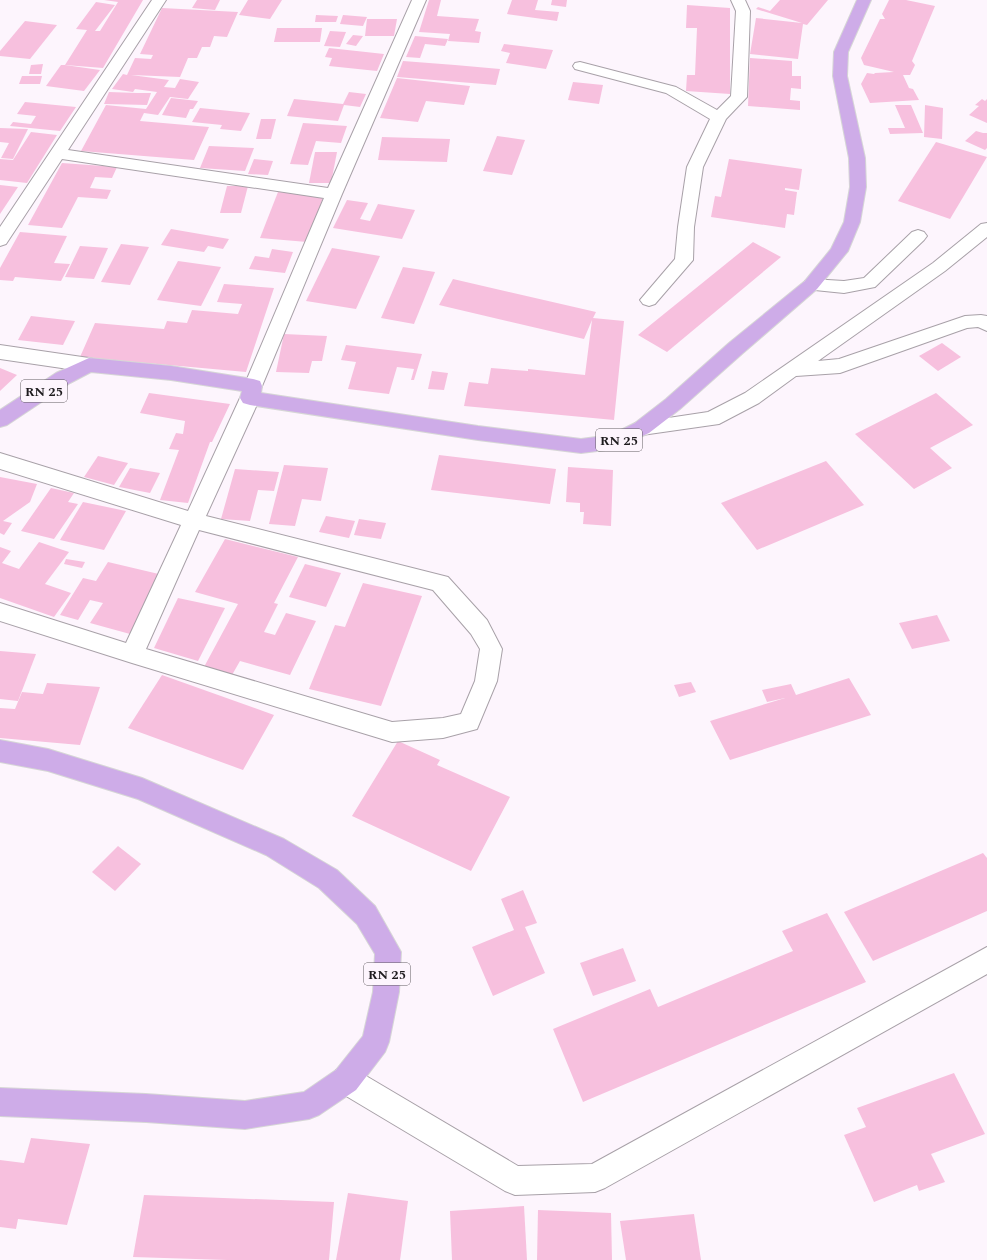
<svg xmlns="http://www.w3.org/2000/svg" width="987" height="1260" font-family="Spectral,serif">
	<rect width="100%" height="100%" fill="#fdf5fd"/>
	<!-- building -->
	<g fill="#f7c0de">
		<path d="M104,0H143L103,68L65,65L87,30L76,29L96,2L115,5L95,31H100L118,2Z"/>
		<path d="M197,0H220L215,10L192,8Z"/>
		<path d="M248,0H282L270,19L239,15Z"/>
		<path d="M429,0H441L437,16L479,19L475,31L481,32L479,43L448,41L450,34L419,32Z"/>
		<path d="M512,0H538L535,10L559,12L557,21L507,14Z"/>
		<path d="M552,0H567L566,7L551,5Z"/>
		<path d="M780,0H828L807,25L803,24L798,59L750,54L756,18L802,23L756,9L758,7L770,11Z"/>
		<path d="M889,0H906L935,6L912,61L915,65L910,75H903L909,88L913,89L919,100L870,103L861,84L867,73L874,74L875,73L894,72L864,65L861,58L880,19H885L882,14Z"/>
		<path d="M687,5L730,8V94L686,91L687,75H695L697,28H686Z"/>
		<path d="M162,8L238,12L227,37L214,36L210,47H202L197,58H188L180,77L131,75L169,80L164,87L175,88L180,79L199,82L188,99L170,97L158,115L144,113L140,121L209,127L194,160L81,151L106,105L146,109L157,92L135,89L133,92L112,89L123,74L127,75L135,58L151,59L153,55L140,54Z"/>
		<path d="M316,15L338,16L336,22H315Z"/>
		<path d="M343,15L367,17L363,26L340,24Z"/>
		<path d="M367,19H397L394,36H365Z"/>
		<path d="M25,21L57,25L30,59L0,56V51Z"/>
		<path d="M277,28H322L320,42H274Z"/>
		<path d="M330,31L346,32L340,47L324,46Z"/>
		<path d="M353,35L363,36L356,46L346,44Z"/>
		<path d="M415,36L448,39L445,46L425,44L420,58L406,57Z"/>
		<path d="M504,44L553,50L546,69L506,63L510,53L501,51Z"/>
		<path d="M329,48L384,54L377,71L329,66L332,58L325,57Z"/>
		<path d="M750,58L792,61V76H801V89L791,88L790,100L800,101V110L748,106Z"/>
		<path d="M403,61L455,65L500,69L496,85L397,77Z"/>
		<path d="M43,64L41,74H29L31,65Z"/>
		<path d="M61,65H65L100,70L84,91L46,86Z"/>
		<path d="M22,76H42L40,84H19Z"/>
		<path d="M397,78L470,86L464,105L426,101L418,122L380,118Z"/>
		<path d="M573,82L603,85L599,104L568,100Z"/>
		<path d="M109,92L137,93H151L147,105L104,104Z"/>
		<path d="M349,92L366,94L360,107L344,105L338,121L287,116L294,99L343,104Z"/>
		<path d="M171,98L198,101L193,109H190L186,118L162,115Z"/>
		<path d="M982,99L985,101L987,99V123L969,115L979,106L975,105Z"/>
		<path d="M25,102L76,107L60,131L10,126L13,122L31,124L36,116L17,114Z"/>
		<path d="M895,105H911L923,133L890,134L888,128H905Z"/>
		<path d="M925,105L943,108L942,139L924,137Z"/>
		<path d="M200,108L250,113L241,131L220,129L222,125L192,122Z"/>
		<path d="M261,119H276L271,139H256Z"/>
		<path d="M303,123L347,126L341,143L316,141L308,165L290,164Z"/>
		<path d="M0,128L28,129L13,159L1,158L9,143L0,142Z"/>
		<path d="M976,131L983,133H987V148L985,150L965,141Z"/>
		<path d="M31,132L57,135L27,183L0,180V159L13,160Z"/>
		<path d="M497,136L525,140L512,175L483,171Z"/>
		<path d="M382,137L450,139L447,162L378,160Z"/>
		<path d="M936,142L987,157L950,219L898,201Z"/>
		<path d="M209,146L254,148L245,171L200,168Z"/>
		<path d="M315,152H337L331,183H309Z"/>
		<path d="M254,159L273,161L268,175L248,174Z"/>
		<path d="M729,159L802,169L799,190L785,188V190L797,192L794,215L787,214L785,228L711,217L715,196L721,197Z"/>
		<path d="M62,163L117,167L112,178L95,177L90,188L111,190L107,199L78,197L62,228L28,225Z"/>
		<path d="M0,185L18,187L0,214Z"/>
		<path d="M227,186H248L241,213H220Z"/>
		<path d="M278,192L324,195L307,242L260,238Z"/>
		<path d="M347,200L368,203L360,219L370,221L378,204L415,210L402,239L333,228Z"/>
		<path d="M171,229L229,239L223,249L208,246L204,252L161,245Z"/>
		<path d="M20,232L67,236L54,263L70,264L61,281L15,277L13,281L0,280V268Z"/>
		<path d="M753,242L781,257L667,352L638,335Z"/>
		<path d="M121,244L149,247L130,285L101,282Z"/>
		<path d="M80,246L108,248L94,279L65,277Z"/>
		<path d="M332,248L380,256L356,309L306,301Z"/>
		<path d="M272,249L293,252L285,273L249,269L255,256L269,258Z"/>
		<path d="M178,261L221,267L201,306L157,300Z"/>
		<path d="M403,267L435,272L414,324L381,318Z"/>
		<path d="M453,279L596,312L593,318L624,321L614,420L464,406L469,382L488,384L491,368L528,371V369L585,375L592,320L584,339L439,305Z"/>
		<path d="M224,284L274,288L246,372L80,357L95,323L164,329L167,321L187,323L192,310L238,314L242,304L217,302Z"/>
		<path d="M31,316L75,321L63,345L18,340Z"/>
		<path d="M284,334L327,336L322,361H312L309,373L276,372Z"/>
		<path d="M942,343L961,357L938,371L919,356Z"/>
		<path d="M346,345L422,354L414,380H411L414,369L397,367L389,394L348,389L356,362L341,360Z"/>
		<path d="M0,368L17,375L0,391Z"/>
		<path d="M432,371L448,373L444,390L428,389Z"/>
		<path d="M149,393L230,404L212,442H210L188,503L160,500L179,450L169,449L176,433L183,434L185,421L140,413Z"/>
		<path d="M936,393L973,425L930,448L952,468L914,489L855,434Z"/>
		<path d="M439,455L556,469L550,504L431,490Z"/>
		<path d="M98,456L128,463L114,485L84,477Z"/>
		<path d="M826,461L864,505L757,550L721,503Z"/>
		<path d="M284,465L328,468L321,501L302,499L295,526L269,524Z"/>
		<path d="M568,467L613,470L611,526L583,524L584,512H580V503L566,502Z"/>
		<path d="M130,468L160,473L150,493L119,487Z"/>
		<path d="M235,469L279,472L274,491L258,490L250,521L221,519Z"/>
		<path d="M0,477L37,484L30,502L3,521L12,523L4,535L0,533Z"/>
		<path d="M51,488L74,493L68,502L78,504L54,539L21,531Z"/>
		<path d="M83,502L126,511L104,550L60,540Z"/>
		<path d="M326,516L355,521L349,538L319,532Z"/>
		<path d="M359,519L386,523L381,539L354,535Z"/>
		<path d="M225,539L298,557L274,603L278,604L264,632L275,635L286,613L316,621L290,675L240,661L232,675L204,667L238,604L195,592Z"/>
		<path d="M39,542L69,552L45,584L71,593L54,617L0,598V547L11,551L2,563L19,569Z"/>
		<path d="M66,559L85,562L82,568L64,564Z"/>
		<path d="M108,562L163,575L130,634L90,623L103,603L90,600L78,620L60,615L83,578L96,581Z"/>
		<path d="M305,564L341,573L326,607L289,597Z"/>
		<path d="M363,583L422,596L381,706L309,689L335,625L345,627Z"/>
		<path d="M178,598L225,608L198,661L154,648Z"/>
		<path d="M937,615L950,641L912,649L899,623Z"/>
		<path d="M0,651L36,654L18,701L0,699Z"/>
		<path d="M162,675L274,715L243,770L128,728Z"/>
		<path d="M849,678L871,715L730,760L710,721L785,698L767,702L762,690L791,684L796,695Z"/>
		<path d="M691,682L696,692L679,697L674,685Z"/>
		<path d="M47,683L100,687L80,745L0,738V708L15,709L22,692L43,694Z"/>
		<path d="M398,741L440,760L437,765L510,797L471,871L352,816Z"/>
		<path d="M118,846L141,864L115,891L92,872Z"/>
		<path d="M983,853L987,858V911L873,961L844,912Z"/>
		<path d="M523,890L537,923L525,927L545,973L493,996L472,947L514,930L501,899Z"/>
		<path d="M827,913L866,982L583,1102L553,1029L650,989L658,1007L793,951L782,931Z"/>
		<path d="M623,948L636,981L593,996L580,963Z"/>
		<path d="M954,1073L985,1134L931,1154L945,1182L919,1191L917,1185L874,1202L844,1135L866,1127L857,1108Z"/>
		<path d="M31,1138L90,1144L67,1225L18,1219L16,1229L0,1227V1160L24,1163Z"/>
		<path d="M348,1193L408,1201L400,1260H336Z"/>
		<path d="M144,1195L334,1202L329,1260H227L133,1257Z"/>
		<path d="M524,1206L527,1260H452L450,1211Z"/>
		<path d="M538,1210L611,1213L612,1260H537Z"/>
		<path d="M694,1214L701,1260H626L620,1221Z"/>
	</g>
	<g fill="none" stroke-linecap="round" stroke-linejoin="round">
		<!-- minor casing -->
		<g stroke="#a8a1a8" stroke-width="2">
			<g id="minor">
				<path d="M152,0H166L68,150L328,188L412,0H426L342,194L262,386L260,391L254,392L257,393L260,398L206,516L448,577L487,620L502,649L497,681L477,729L443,738L392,742L132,663L0,621V603L126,643L181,525L0,469V453L188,511L240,398L243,393L249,391H246L244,386L324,198L62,159L6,244L0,246V227ZM199,530L433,590L471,634L480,649L475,681L461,714L443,718L392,722L146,649Z"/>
				<path d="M731,0H745L750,11L747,97L726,119L703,167L694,227L693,260L655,304L649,306L643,304L640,300L675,259L678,227L687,167L710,119L666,93L575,69L573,66L575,63L580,62L676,87L717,110L731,96L736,11Z"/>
				<path d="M987,223V237L945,271L818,361L839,359L965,316L981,315L987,316V331L978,327L967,328L840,373L796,376L759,403L719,424L642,435L635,433L632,428L635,423L708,412L745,393L933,263L981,224Z"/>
				<path d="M918,230L924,232L927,236L924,240L875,287L844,293L805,289L802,285L805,281L811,279L844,281L864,278L912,232Z"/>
				<path d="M0,345L89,358L96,360L98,365L96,370L89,372L0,359Z"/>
				<path d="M987,947V974L605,1188L595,1192L515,1195L505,1191L336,1090L332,1080L336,1070L346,1066L356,1070L518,1166L592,1164Z"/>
			</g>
		</g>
		<!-- major casing -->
		<g stroke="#d6d6d6" stroke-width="2">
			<g id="major">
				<path d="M857,0H871L848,52L847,76L865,158L866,187L860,222L848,251L817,289L743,353L680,409L649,433L614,449L581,453L478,440L250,405L243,403L240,398L242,391L171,380L91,372L70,383L7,425L0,427V410L56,373L89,358L171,366L253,379L260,381L262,386L261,393L478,426L581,439L611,435L635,423L666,399L729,343L805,281L831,249L844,222L850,187L849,158L833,76L834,52Z"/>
				<path d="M0,740L48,749L142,778L284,839L337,870L375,906L401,952L399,992L389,1042L385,1052L356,1090L319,1115L309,1119L245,1129L146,1122L0,1116V1088L146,1094L245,1101L304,1092L336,1070L363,1036L373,992L375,954L357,924L319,888L266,855L138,799L48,771L0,762Z"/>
			</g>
		</g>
		<!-- minor -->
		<use href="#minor" fill="#fff" fill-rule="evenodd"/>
		<!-- major -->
		<use href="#major" fill="#ceace8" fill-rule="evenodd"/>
	</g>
	<g text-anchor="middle" stroke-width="3.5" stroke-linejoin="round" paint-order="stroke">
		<!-- shield labels -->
		<g fill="#fdf5fd" stroke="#615c61" stroke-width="1">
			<rect x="21" y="380" width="46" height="22" rx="3"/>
			<rect x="596" y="429" width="46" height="22" rx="3"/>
			<rect x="364" y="963" width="46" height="22" rx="3"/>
		</g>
		<g font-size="13" font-weight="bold" fill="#1e1b1e">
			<text x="44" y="396">RN 25</text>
			<text x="619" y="445">RN 25</text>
			<text x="387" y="979">RN 25</text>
		</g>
	</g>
</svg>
